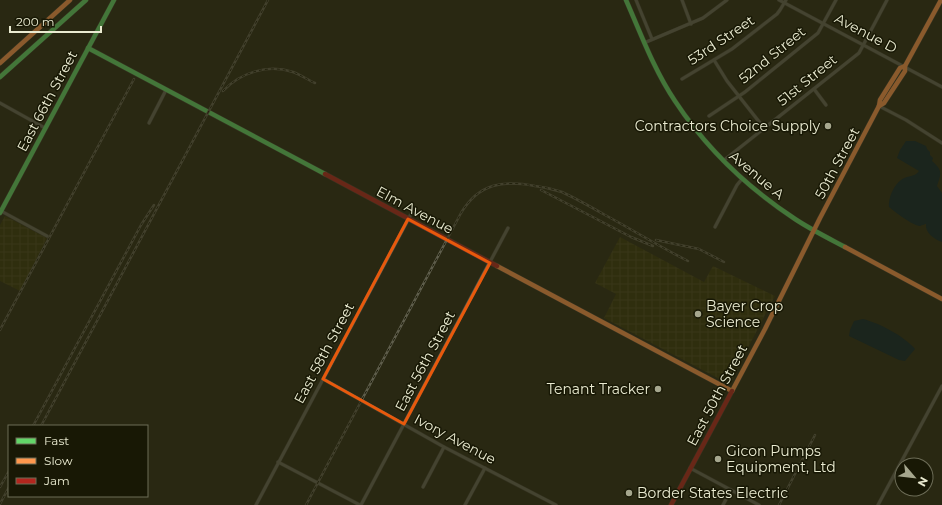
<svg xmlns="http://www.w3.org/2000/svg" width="942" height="505" font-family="Montserrat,sans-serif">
	<defs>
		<pattern id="industrial-grid" width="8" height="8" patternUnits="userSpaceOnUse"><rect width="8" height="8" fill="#36350a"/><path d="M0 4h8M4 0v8" fill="none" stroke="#4a4921"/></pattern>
	</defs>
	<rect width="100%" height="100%" fill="#292813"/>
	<!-- industrial -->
	<g fill="url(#industrial-grid)">
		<path d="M5,216L47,238L20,291L0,281V225Z"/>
		<path d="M620,237L704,282L713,266L775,296L729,384L604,318L616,294L595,283Z"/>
	</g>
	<!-- water -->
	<g fill="#09222a">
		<path d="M906,141H915L926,146L927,149L930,152V155L933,158L932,161C942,170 942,172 937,186L942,193V242C934,239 925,233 926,224C925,224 920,226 920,226C913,226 894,211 889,207C888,198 894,185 901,180C907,175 914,178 919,171L897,158L900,150Z"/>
		<path d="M863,319C879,323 904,336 915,349L905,361L899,360L849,336L850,330L854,321Z"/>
	</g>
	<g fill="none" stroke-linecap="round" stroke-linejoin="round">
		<!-- street casing -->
		<g stroke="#414031" stroke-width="4">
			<g id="street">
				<path d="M636,0L652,39"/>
				<path d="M682,0L691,24"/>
				<path d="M779,0L942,87"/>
				<path d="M644,43L703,18L727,0"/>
				<path d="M714,60L727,81L764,128"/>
				<path d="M682,79L732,49L777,14L780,10L786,0"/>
				<path d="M814,89L826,105"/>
				<path d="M0,103L45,128"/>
				<path d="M879,106L906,120L942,143"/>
				<path d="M709,116L745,92L818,33L836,0"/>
				<path d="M149,123L166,90"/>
				<path d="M723,161L859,53L887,0"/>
				<path d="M1,211L47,236"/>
				<path d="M715,227L737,185L742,179"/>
				<path d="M323,379L444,447L556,505"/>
				<path d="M278,462L360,505"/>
				<path d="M690,468L759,505"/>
				<path d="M423,487L444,447"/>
				<path d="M256,505L412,212"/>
				<path d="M361,505L508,228"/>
				<path d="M465,505L485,468"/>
				<path d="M723,505L731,490"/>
				<path d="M878,505L942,386"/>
			</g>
		</g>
		<!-- fast casing -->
		<g stroke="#414031" stroke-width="5.5">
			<g id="fast">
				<path d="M626,0C641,34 654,70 675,101C706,148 748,188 795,219C810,229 828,238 845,247"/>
				<path d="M88,48L325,174"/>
				<path d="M0,77L86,0"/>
				<path d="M0,213L114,0"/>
			</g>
		</g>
		<!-- slow casing -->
		<g stroke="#414031" stroke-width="5.5">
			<g id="slow">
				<path d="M0,63L70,0"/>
				<path d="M879,106L884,103L905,71V66L941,0"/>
				<path d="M845,247L942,299"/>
				<path d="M497,266L732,391"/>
				<path d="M732,391L765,329L820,218L879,106L880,100L900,68L905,66"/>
			</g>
		</g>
		<!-- jam casing -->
		<g stroke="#414031" stroke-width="5.5">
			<g id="jam">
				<path d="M325,174L497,266"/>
				<path d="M671,505L732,391"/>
			</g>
		</g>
		<!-- street -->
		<use href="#street" stroke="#656554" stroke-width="3"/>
		<!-- fast -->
		<use href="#fast" stroke="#63d668" stroke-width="4.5"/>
		<!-- slow -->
		<use href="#slow" stroke="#ff974d" stroke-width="4.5"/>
		<!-- jam -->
		<use href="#jam" stroke="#b3261e" stroke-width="4.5"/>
		<!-- rail casing -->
		<g stroke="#5f5e4c" stroke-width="2.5">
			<g id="rail">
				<path d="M223,91C241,72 268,64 293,72C301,75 308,80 315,83"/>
				<path d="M541,190L631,237L653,246"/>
				<path d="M656,240L699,249L724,262"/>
				<path d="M0,330L134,79"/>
				<path d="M33,426L141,225L154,205"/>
				<path d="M41,426L268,0"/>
				<path d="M0,487L9,471"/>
				<path d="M0,504L9,487"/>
				<path d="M306,505L461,213C479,183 503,180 535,186C544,187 553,189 562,192C577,199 591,207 605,215C633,230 660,247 688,261"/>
				<path d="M779,505L815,435"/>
			</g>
		</g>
		<!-- rail -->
		<use href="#rail" stroke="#181805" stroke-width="1" stroke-dasharray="3" stroke-linecap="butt"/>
	</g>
	<!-- marked area -->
	<path d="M0 0H942V505H0ZM408,219L490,263L404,424L323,379Z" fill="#292813" fill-opacity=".55" fill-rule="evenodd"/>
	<path fill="none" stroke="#e8590c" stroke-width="3" stroke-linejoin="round" d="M408,219L490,263L404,424L323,379Z"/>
	<!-- markers -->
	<g fill="#a6a78e" stroke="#181805" stroke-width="1.5">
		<circle cx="828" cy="126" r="4"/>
		<circle cx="698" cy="314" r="4"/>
		<circle cx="658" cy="389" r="4"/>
		<circle cx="718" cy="459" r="4"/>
		<circle cx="629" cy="493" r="4"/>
	</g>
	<g text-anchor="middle" stroke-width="3" stroke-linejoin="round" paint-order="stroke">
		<!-- street labels -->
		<g font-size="14" fill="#eaebd1" stroke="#181805">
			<text transform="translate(866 33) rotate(28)" y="5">Avenue D</text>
			<text transform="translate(721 40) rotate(-34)" y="5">53rd Street</text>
			<text transform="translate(772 55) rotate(-39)" y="5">52nd Street</text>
			<text transform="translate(807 80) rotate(-39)" y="5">51st Street</text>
			<text transform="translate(47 101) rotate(-62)" y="5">East 66th Street</text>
			<text transform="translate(837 163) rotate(-62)" y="5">50th Street</text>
			<text transform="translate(757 175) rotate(40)" y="5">Avenue A</text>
			<text transform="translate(415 210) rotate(28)" y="5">Elm Avenue</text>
			<text transform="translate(324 353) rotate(-62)" y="5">East 58th Street</text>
			<text transform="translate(425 361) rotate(-62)" y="5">East 56th Street</text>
			<text transform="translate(717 395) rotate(-62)" y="5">East 50th Street</text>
			<text transform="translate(455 439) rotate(28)" y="5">Ivory Avenue</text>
		</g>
		<!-- poi labels -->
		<g font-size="14" fill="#eaebd1" stroke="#181805" text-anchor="start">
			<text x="820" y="131" text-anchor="end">Contractors Choice Supply</text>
			<text x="706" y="311">Bayer Crop<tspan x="706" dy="16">Science</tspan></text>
			<text x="650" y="394" text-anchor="end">Tenant Tracker</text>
			<text x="726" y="456">Gicon Pumps<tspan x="726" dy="16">Equipment, Ltd</tspan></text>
			<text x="637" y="498">Border States Electric</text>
		</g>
	</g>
	<!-- legend -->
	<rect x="8" y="425" width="140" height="72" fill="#181805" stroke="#6c6c57"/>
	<rect x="16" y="438" width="20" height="6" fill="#63d668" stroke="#6c6c57"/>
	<text x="44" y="445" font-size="12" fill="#eaebd1">Fast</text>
	<rect x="16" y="458" width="20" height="6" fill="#ff974d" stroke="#6c6c57"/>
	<text x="44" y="465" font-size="12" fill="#eaebd1">Slow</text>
	<rect x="16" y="478" width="20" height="6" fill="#b3261e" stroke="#6c6c57"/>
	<text x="44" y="485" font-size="12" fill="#eaebd1">Jam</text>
	<!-- north arrow -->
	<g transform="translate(914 477) rotate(118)"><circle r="19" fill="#181805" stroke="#6c6c57"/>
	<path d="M0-3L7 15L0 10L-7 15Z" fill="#a6a78e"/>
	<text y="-6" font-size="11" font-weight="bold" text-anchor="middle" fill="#eaebd1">N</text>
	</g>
	<!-- scale -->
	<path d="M10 26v6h91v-6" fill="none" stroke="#eaebd1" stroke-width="2"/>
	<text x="16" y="26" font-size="12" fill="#eaebd1" stroke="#181805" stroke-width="3" paint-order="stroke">200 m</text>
</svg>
